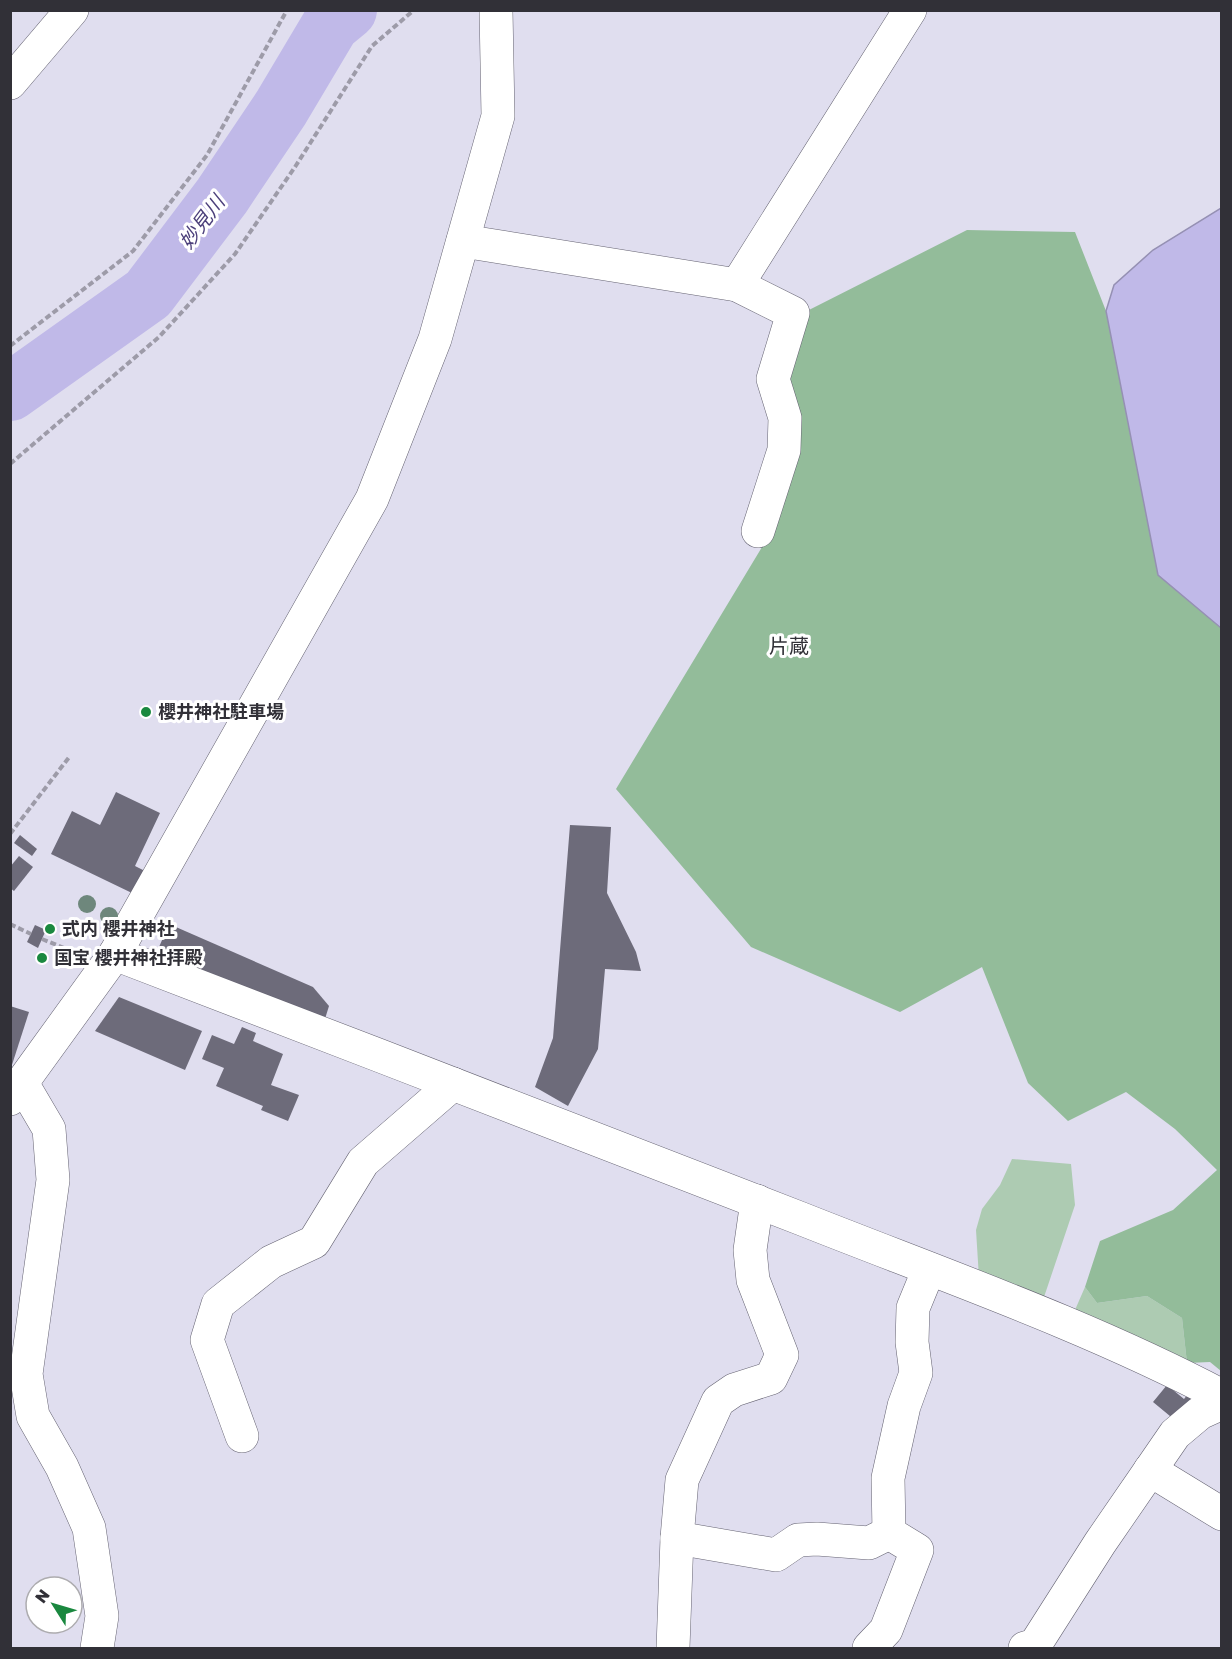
<svg xmlns="http://www.w3.org/2000/svg" width="1232" height="1659" font-family="'Golos Text','Noto Sans JP',sans-serif">
	<rect width="100%" height="100%" fill="#e0deef"/>
	<!-- green -->
	<g fill="#adcbb2">
		<path d="M1012,1159L1071,1164L1075,1205L1042,1303L979,1278L976,1230L982,1209L1000,1185Z"/>
		<path d="M1085,1287L1097,1303L1147,1296L1182,1318L1187,1363L1075,1310Z"/>
	</g>
	<!-- forest -->
	<path fill="#93bc9a" d="M967,230L1075,232L1106,311L1158,575L1221,628V1371L1210,1362L1187,1363L1182,1318L1147,1296L1097,1303L1085,1287L1100,1241L1173,1210L1217,1170L1175,1129L1126,1092L1068,1121L1028,1083L982,967L900,1012L751,947L616,789L779,519L789,370L805,312Z"/>
	<!-- water -->
	<path fill="#c0b9e8" stroke="#9590b3" stroke-width="1.5" d="M1221,208V628L1158,575L1106,311L1114,285L1153,250Z"/>
	<g fill="none" stroke-linecap="round" stroke-linejoin="round">
		<!-- river -->
		<path stroke="#c0b9e8" stroke-width="58" d="M10,392L148,294L222,196L281,108L331,24L348,10"/>
	</g>
	<!-- building -->
	<g fill="#6d6b7a">
		<path d="M116,792L160,813L135,866L145,871L134,894L51,854L72,811L100,825Z"/>
		<path d="M570,825L611,827L607,893L636,952L641,971L605,969L598,1049L568,1106L535,1087L553,1038Z"/>
		<path d="M20,835L37,849L32,856L14,843Z"/>
		<path d="M19,856L33,867L14,891L10,888V867Z"/>
		<path d="M169,924L313,987L329,1006L324,1022L156,954Z"/>
		<path d="M35,925L46,930L38,948L27,942Z"/>
		<path d="M119,997L202,1031L185,1070L95,1031Z"/>
		<path d="M10,1006L29,1012L11,1068H10Z"/>
		<path d="M242,1027L256,1033L253,1041L283,1054L271,1085L299,1095L288,1121L261,1110L263,1106L216,1086L224,1068L202,1059L212,1035L234,1044Z"/>
		<path d="M1167,1385L1184,1399L1188,1394L1194,1399L1176,1421L1153,1402Z"/>
	</g>
	<g fill="none" stroke-linecap="round" stroke-linejoin="round">
		<!-- minor casing -->
		<g stroke="#656372" stroke-width="34">
			<g id="minor">
				<path d="M10,83L72,10"/>
				<path d="M463,241L737,285L793,313L773,379L785,418L784,450L758,531"/>
				<path d="M737,285L910,10"/>
				<path d="M115,954C344,1042 574,1130 802,1219C943,1275 1087,1325 1222,1396"/>
				<path d="M22,1083L49,1129L53,1180L26,1374L33,1416L62,1467L89,1528L102,1616L97,1648"/>
				<path d="M10,1099L115,954L372,499L435,339L498,116L496,10"/>
				<path d="M242,1436L207,1340L218,1304L271,1262L314,1242L363,1162L453,1084"/>
				<path d="M1150,1470L1222,1514"/>
				<path d="M677,1538L776,1555L798,1540L817,1539L869,1543L889,1533"/>
				<path d="M673,1648L677,1538L682,1480L718,1401L734,1390L771,1378L782,1355L753,1280L750,1250L757,1201"/>
				<path d="M869,1648L886,1630L917,1550L889,1533L888,1478L904,1406L916,1373L912,1342L913,1308L929,1269"/>
				<path d="M1025,1648L1035,1645L1100,1543L1175,1434L1200,1413L1222,1403"/>
			</g>
		</g>
		<!-- path -->
		<g stroke="#9d9ba8" stroke-width="4" stroke-dasharray="6 3" stroke-linecap="butt">
			<path d="M10,346L133,251L207,155L287,10"/>
			<path d="M10,464L159,337L235,254L295,167L372,46L414,10"/>
			<path d="M10,834L70,756"/>
			<path d="M10,924L31,934"/>
			<path d="M42,939L76,953"/>
		</g>
		<!-- minor -->
		<use href="#minor" stroke="#fff" stroke-width="33"/>
	</g>
	<!-- trees -->
	<g fill="#6e877c">
		<circle cx="87" cy="904" r="9"/>
		<circle cx="109" cy="916" r="9"/>
	</g>
	<!-- markers -->
	<g fill="#1a883f" stroke="#fff" stroke-width="2">
		<circle cx="146" cy="712" r="6"/>
		<circle cx="50" cy="929" r="6"/>
		<circle cx="42" cy="958" r="6"/>
	</g>
	<g text-anchor="middle" stroke-width="6" stroke-linejoin="round" paint-order="stroke">
		<!-- poi labels -->
		<g font-size="18" font-weight="bold" fill="#313037" stroke="#fff" text-anchor="start">
			<text x="158" y="718">櫻井神社駐車場</text>
			<text x="62" y="935">式内 櫻井神社</text>
			<text x="54" y="964">国宝 櫻井神社拝殿</text>
		</g>
		<!-- water labels -->
		<g font-size="20" font-style="italic" fill="#4c407b" stroke="#fff">
			<text transform="translate(202 222) rotate(-53)" y="7">妙見川</text>
		</g>
		<!-- neighbourhood labels -->
		<g font-size="20" fill="#313037" stroke="#fff">
			<text x="789" y="653">片蔵</text>
		</g>
	</g>
	<!-- border -->
	<rect width="1232" height="1659" fill="none" stroke="#313037" stroke-width="24"/>
	<!-- north arrow -->
	<g transform="translate(54 1605) rotate(307)"><circle r="28" fill="#ffffff" stroke="#adacaf" stroke-width="1.5"/>
	<path d="M0-4.5L10 22L0 15L-10 22Z" fill="#1a883f"/>
	<text y="-9" font-size="16" font-weight="bold" text-anchor="middle" fill="#313037">N</text>
	</g>
</svg>
